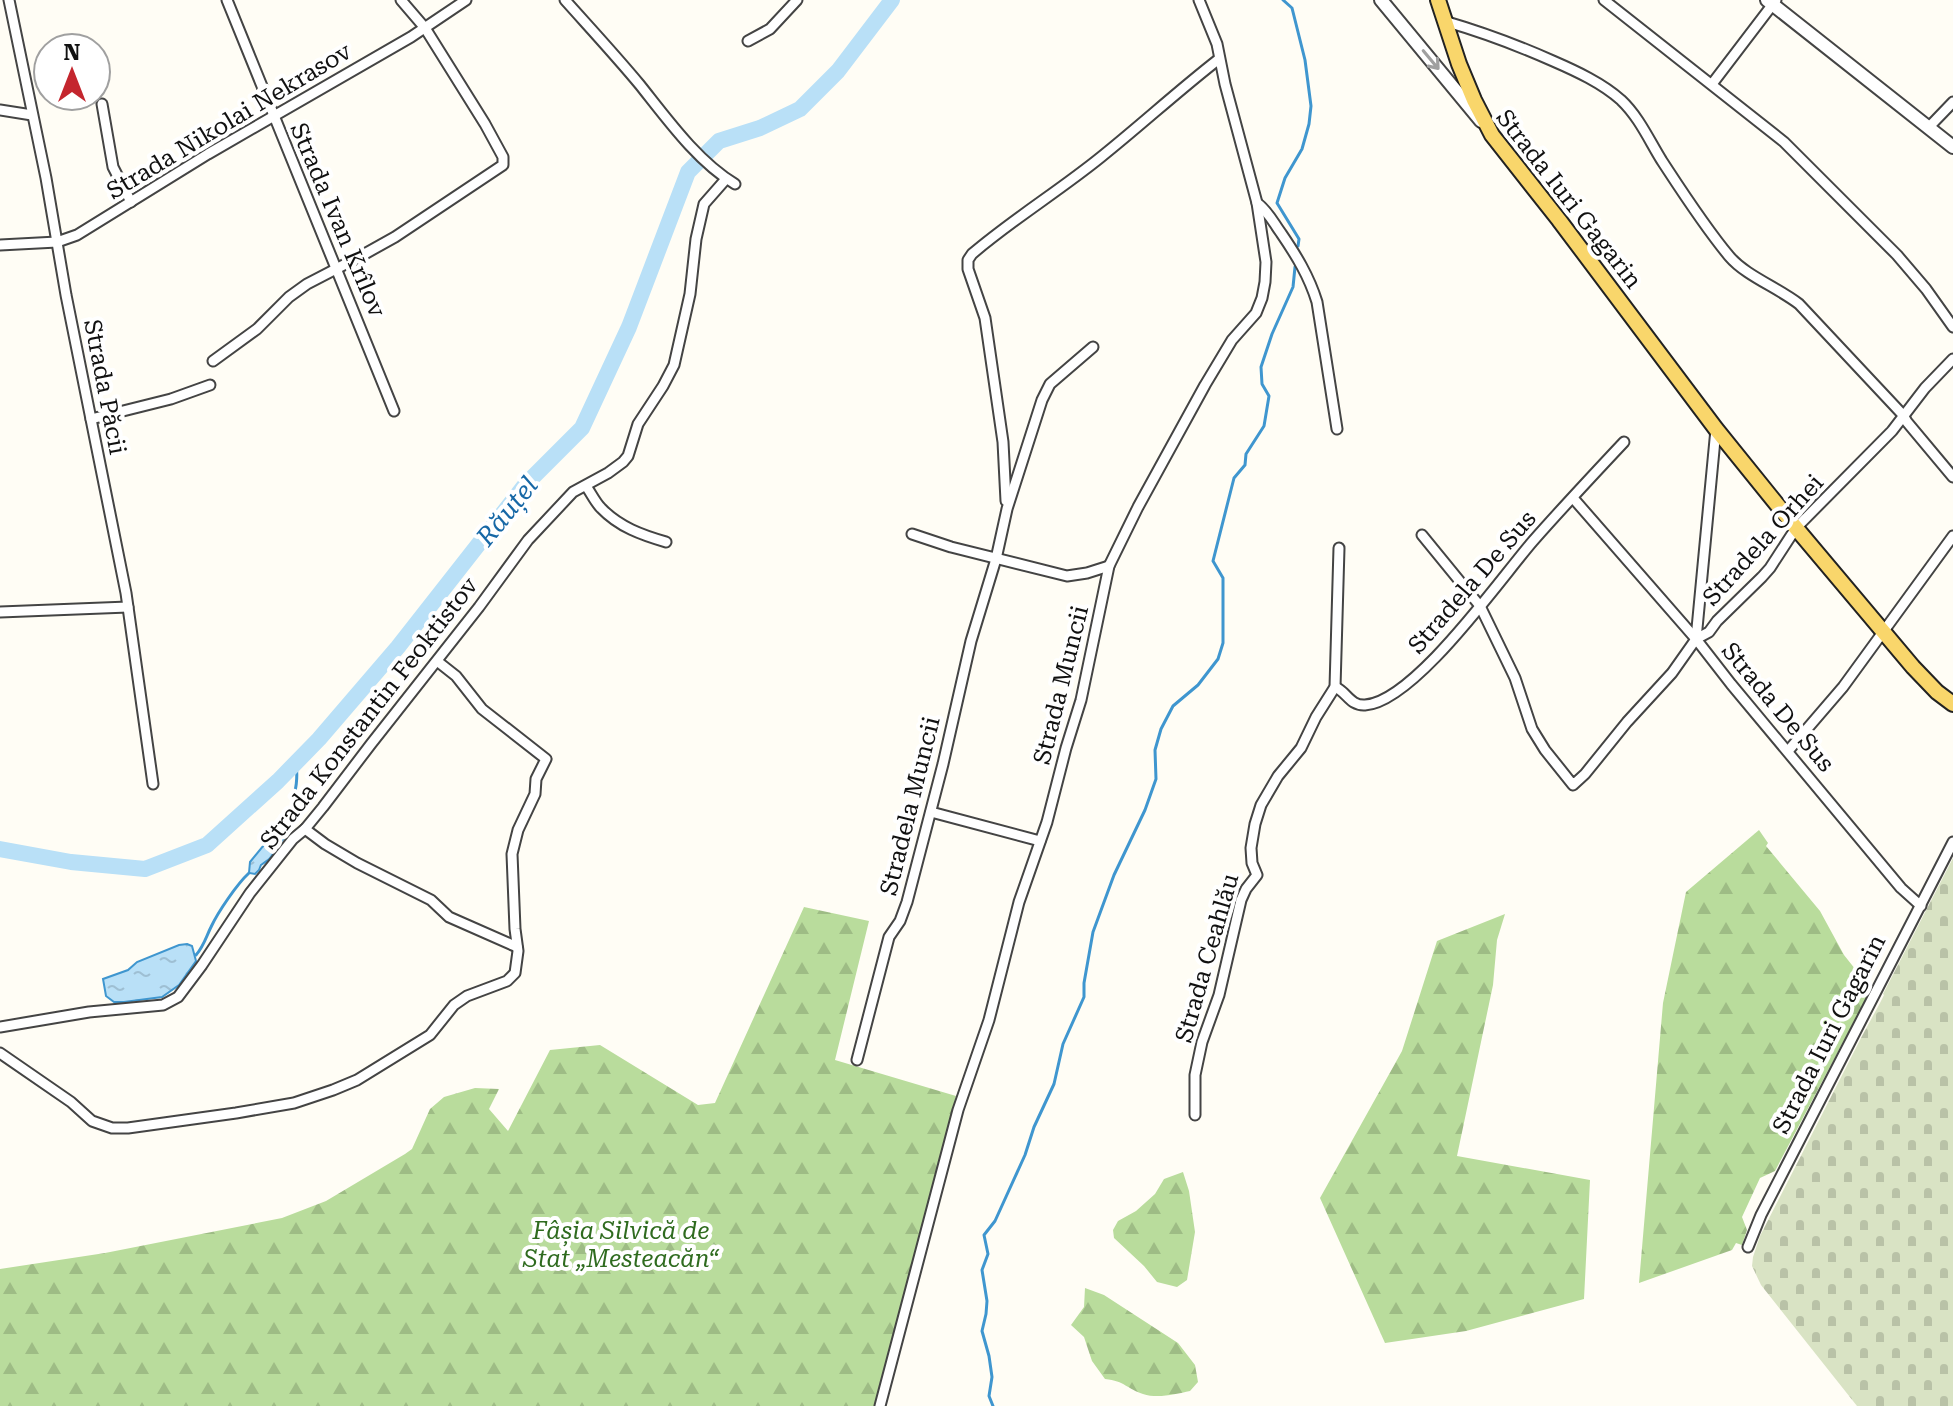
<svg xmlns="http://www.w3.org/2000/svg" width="1953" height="1406" font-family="'Roboto Serif',serif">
	<defs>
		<pattern id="forest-firs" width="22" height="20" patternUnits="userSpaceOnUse" patternTransform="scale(2)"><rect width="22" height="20" fill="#b9dc9c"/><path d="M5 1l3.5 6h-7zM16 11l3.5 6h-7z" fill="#9ebc85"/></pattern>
		<pattern id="cemetery-stones" width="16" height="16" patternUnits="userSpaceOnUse" patternTransform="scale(2)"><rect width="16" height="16" fill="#d9e3c4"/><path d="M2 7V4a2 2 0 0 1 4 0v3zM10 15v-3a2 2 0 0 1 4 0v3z" fill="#b9c2a7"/></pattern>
		<pattern id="water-ripples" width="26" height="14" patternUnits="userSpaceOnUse" patternTransform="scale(2)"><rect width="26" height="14" fill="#b9e0f7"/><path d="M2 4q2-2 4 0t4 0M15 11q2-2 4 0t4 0" fill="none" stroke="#9ebfd3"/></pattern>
	</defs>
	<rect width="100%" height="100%" fill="#fffdf5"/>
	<!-- forest -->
	<g fill="url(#forest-firs)">
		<path d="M1759,830L1768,843L1766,846L1820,911L1844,955L1871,989L1775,1171L1760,1178L1742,1217L1747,1230L1742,1245L1736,1243L1732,1250L1639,1283L1663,1003L1686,892Z"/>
		<path d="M804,907L869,921L835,1060L956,1096L875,1406H0V1269L105,1253L282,1218L326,1201L405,1154L412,1149L430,1109L444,1097L475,1088L499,1089L489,1109L508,1131L550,1050L600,1045L698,1105L715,1103Z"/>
		<path d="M1505,914L1497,940L1493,985L1457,1156L1590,1180L1584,1299L1466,1331L1385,1343L1320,1198L1402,1051L1437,941Z"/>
		<path d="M1183,1172L1189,1191L1195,1232L1187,1280L1177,1287L1157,1282L1144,1266L1114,1238L1113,1230L1118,1221L1136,1211L1155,1194L1164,1179Z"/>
		<path d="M1085,1288L1104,1295L1178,1343L1195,1365L1198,1382L1190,1391C1176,1394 1158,1399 1143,1394C1127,1389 1125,1381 1105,1379L1092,1361L1084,1337L1071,1325L1084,1307Z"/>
	</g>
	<!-- cemetery -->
	<path fill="url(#cemetery-stones)" d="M1953,858V1406H1857L1761,1285L1752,1266L1753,1257L1760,1236L1862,1036L1880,1003L1884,995L1883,994Z"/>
	<!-- water -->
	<g fill="url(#water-ripples)" stroke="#3f96cf" stroke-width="2">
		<path d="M286,818H289C292,837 286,833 278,846C269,859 274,856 261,865L259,870L255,874L249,873L250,862Z"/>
		<path d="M187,944L192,946L196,961L179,985L162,997L124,1002H114L106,996L103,979L128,970L137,962L179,945Z"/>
	</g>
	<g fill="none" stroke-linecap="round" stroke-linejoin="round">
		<!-- stream -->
		<g stroke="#3f96cf" stroke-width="3">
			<path d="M1283,0L1292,8L1305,60L1311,106L1309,124L1302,149L1285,178L1277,203L1299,239L1298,246"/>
			<path d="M289,818C293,796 299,786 296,763"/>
			<path d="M196,955C204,946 206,937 211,927C218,912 237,884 249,873"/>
			<path d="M993,1406L989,1396L992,1377L989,1356L982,1331L986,1314L987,1301L982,1270L988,1254L984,1235L995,1221L1025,1155L1034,1127L1054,1084L1063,1044L1084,997V983L1093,932L1114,875L1145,810L1156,779L1155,750L1161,729L1173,706L1198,685L1218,659L1223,643V578L1213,561L1234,478L1245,465L1246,454L1264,426L1269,396L1262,384L1261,367L1272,334L1293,287L1295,267"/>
		</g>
		<!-- river -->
		<path stroke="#b9e0f7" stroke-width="16" d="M0,849L71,862L145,869L207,845L278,781L319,739L398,647L525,485L582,428L629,327L688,172L719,141L760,128L800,109L838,71L892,0"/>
		<!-- minor casing -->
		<g stroke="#444" stroke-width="13">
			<g id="minor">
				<path d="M9,0L46,178L66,295L126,593L153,784"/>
				<path d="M227,0L394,411"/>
				<path d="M565,0C590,28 616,56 640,85C667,119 698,162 735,184"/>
				<path d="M1604,0L1784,142L1897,255L1926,289L1953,327"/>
				<path d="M1444,21C1482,32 1517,45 1553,61C1576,71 1602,83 1621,100C1639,117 1649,140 1662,161C1683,193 1704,226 1729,256C1746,276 1777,287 1799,304L1903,415L1907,422L1953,477"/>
				<path d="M748,41L770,29L797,0"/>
				<path d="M1712,84L1776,0"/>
				<path d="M102,104L113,167L131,202"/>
				<path d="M0,110L32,115"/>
				<path d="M1929,127L1953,102"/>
				<path d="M1257,203C1268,211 1273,222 1281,233C1296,255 1309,276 1317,302L1337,429"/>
				<path d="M0,245L57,242L77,235L208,154L411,37L466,0"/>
				<path d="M213,361L257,329L289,297L307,284L361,256L395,237L503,165V157L485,124L425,28L401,0"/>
				<path d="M91,419L171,399L210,385"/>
				<path d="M586,486C591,493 595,502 601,508C619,527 642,535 666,542"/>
				<path d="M1573,498L1696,639L1731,684L1901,888L1921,906"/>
				<path d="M1006,501L1003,442L985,318L968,269V260L972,254C1013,219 1059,191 1101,157C1141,125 1179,90 1219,59"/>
				<path d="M912,534L951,547L1067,576L1087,573L1109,566"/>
				<path d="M1422,535L1480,606L1515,678L1532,729L1545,750L1573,785L1585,774L1627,722L1672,673L1696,639L1709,632L1717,621L1762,577L1770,568L1796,528L1892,431L1925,388L1953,359"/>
				<path d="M0,612L128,607"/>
				<path d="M1696,639L1716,429"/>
				<path d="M1335,687C1347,692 1350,706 1365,705C1414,702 1500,579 1533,541C1562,508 1593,475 1624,442"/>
				<path d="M1788,751L1843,687L1953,536"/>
				<path d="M931,812L1040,841"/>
				<path d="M305,829L325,844L357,863L431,900L449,917L517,947"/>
				<path d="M0,1027L89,1012L163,1005L178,997L202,965L250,893L293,839L305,829L323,807L371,744L479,607L528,540L573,492L608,473L623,462L628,456L638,424L663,386L674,365L690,294L696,239L704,204L726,179"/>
				<path d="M0,1053L71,1102L92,1121L112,1128H128L236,1113L294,1103L333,1090L357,1080L430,1035L454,1005L467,996L507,981L515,973L518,951L515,929L512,854L518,830L535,794L536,779L546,759L482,709L456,676L437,661"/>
				<path d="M857,1060L889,937L900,921L907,902L943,764L971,641L996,559L1007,509L1042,400L1050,384L1093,347"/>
				<path d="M1195,1115V1075L1202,1042L1219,995L1241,900L1246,889L1257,875L1252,863L1251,848L1255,824L1261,805L1278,776L1301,748L1316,717L1335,687L1339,548"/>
				<path d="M1748,1247L1761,1215L1953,842"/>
				<path d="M880,1406L958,1110L989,1020L1019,902L1047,822L1066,748L1081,700L1109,566L1138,507L1205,385L1232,340L1256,313L1262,298L1265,282L1266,262L1257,203L1225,84L1217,44L1199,0"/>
			</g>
		</g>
		<!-- tertiary casing -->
		<g stroke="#444" stroke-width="16">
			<g id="tertiary">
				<path d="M1381,0L1481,121"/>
				<path d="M1767,0L1953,147"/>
			</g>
		</g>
		<!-- primary casing -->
		<g stroke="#222" stroke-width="18">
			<path id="primary" d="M1438,0L1459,64L1474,100L1492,135L1559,220L1716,429L1796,528L1913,667L1937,692L1953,704"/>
		</g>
		<!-- minor -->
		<use href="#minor" stroke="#fff" stroke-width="9"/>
		<!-- tertiary -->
		<use href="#tertiary" stroke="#fff" stroke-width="12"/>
		<!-- primary -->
		<use href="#primary" stroke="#f9d66b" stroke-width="14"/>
	</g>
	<!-- one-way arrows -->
	<defs><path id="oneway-shaft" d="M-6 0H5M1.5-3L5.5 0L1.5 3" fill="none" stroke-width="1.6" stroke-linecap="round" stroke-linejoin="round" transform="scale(2)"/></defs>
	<use stroke="#a0a0a0" href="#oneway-shaft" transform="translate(1431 60) rotate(50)"/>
	<g text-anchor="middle" stroke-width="8" stroke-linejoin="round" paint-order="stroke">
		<!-- street labels -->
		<g font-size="24" fill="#111" stroke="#fff">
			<text transform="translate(229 121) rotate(-31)" y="8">Strada Nikolai Nekrasov</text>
			<text transform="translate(1569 199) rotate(52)" y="8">Strada Iuri Gagarin</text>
			<text transform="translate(338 220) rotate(67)" y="8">Strada Ivan Krîlov</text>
			<text transform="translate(105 387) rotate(79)" y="8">Strada Păcii</text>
			<text transform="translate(1763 540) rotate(-48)" y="8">Stradela Orhei</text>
			<text transform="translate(1472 582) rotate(-49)" y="8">Stradela De Sus</text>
			<text transform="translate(1061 685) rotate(-76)" y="8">Strada Muncii</text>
			<text transform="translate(1778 707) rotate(50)" y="8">Strada De Sus</text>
			<text transform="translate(369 713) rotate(-52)" y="8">Strada Konstantin Feoktistov</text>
			<text transform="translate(910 806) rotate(-76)" y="8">Stradela Muncii</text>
			<text transform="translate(1207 958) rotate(-74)" y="8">Strada Ceahlău</text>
			<text transform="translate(1829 1034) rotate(-63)" y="8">Strada Iuri Gagarin</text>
		</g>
		<!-- park labels -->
		<g font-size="24" font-style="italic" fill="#2f6b1f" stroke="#fff">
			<text x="621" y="1239">Fâșia Silvică de<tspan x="621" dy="28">Stat „Mesteacăn“</tspan></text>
		</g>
		<!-- water labels -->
		<g font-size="26" font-style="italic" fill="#1768a6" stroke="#fff">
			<text transform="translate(507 511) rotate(-51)" y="9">Răuțel</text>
		</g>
	</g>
	<!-- north arrow -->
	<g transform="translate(72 72)"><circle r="38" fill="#ffffff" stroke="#a0a0a0" stroke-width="2"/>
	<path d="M0-6L14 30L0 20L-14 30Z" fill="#c4262e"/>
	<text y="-12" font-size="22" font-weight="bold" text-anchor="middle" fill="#111111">N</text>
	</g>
</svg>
